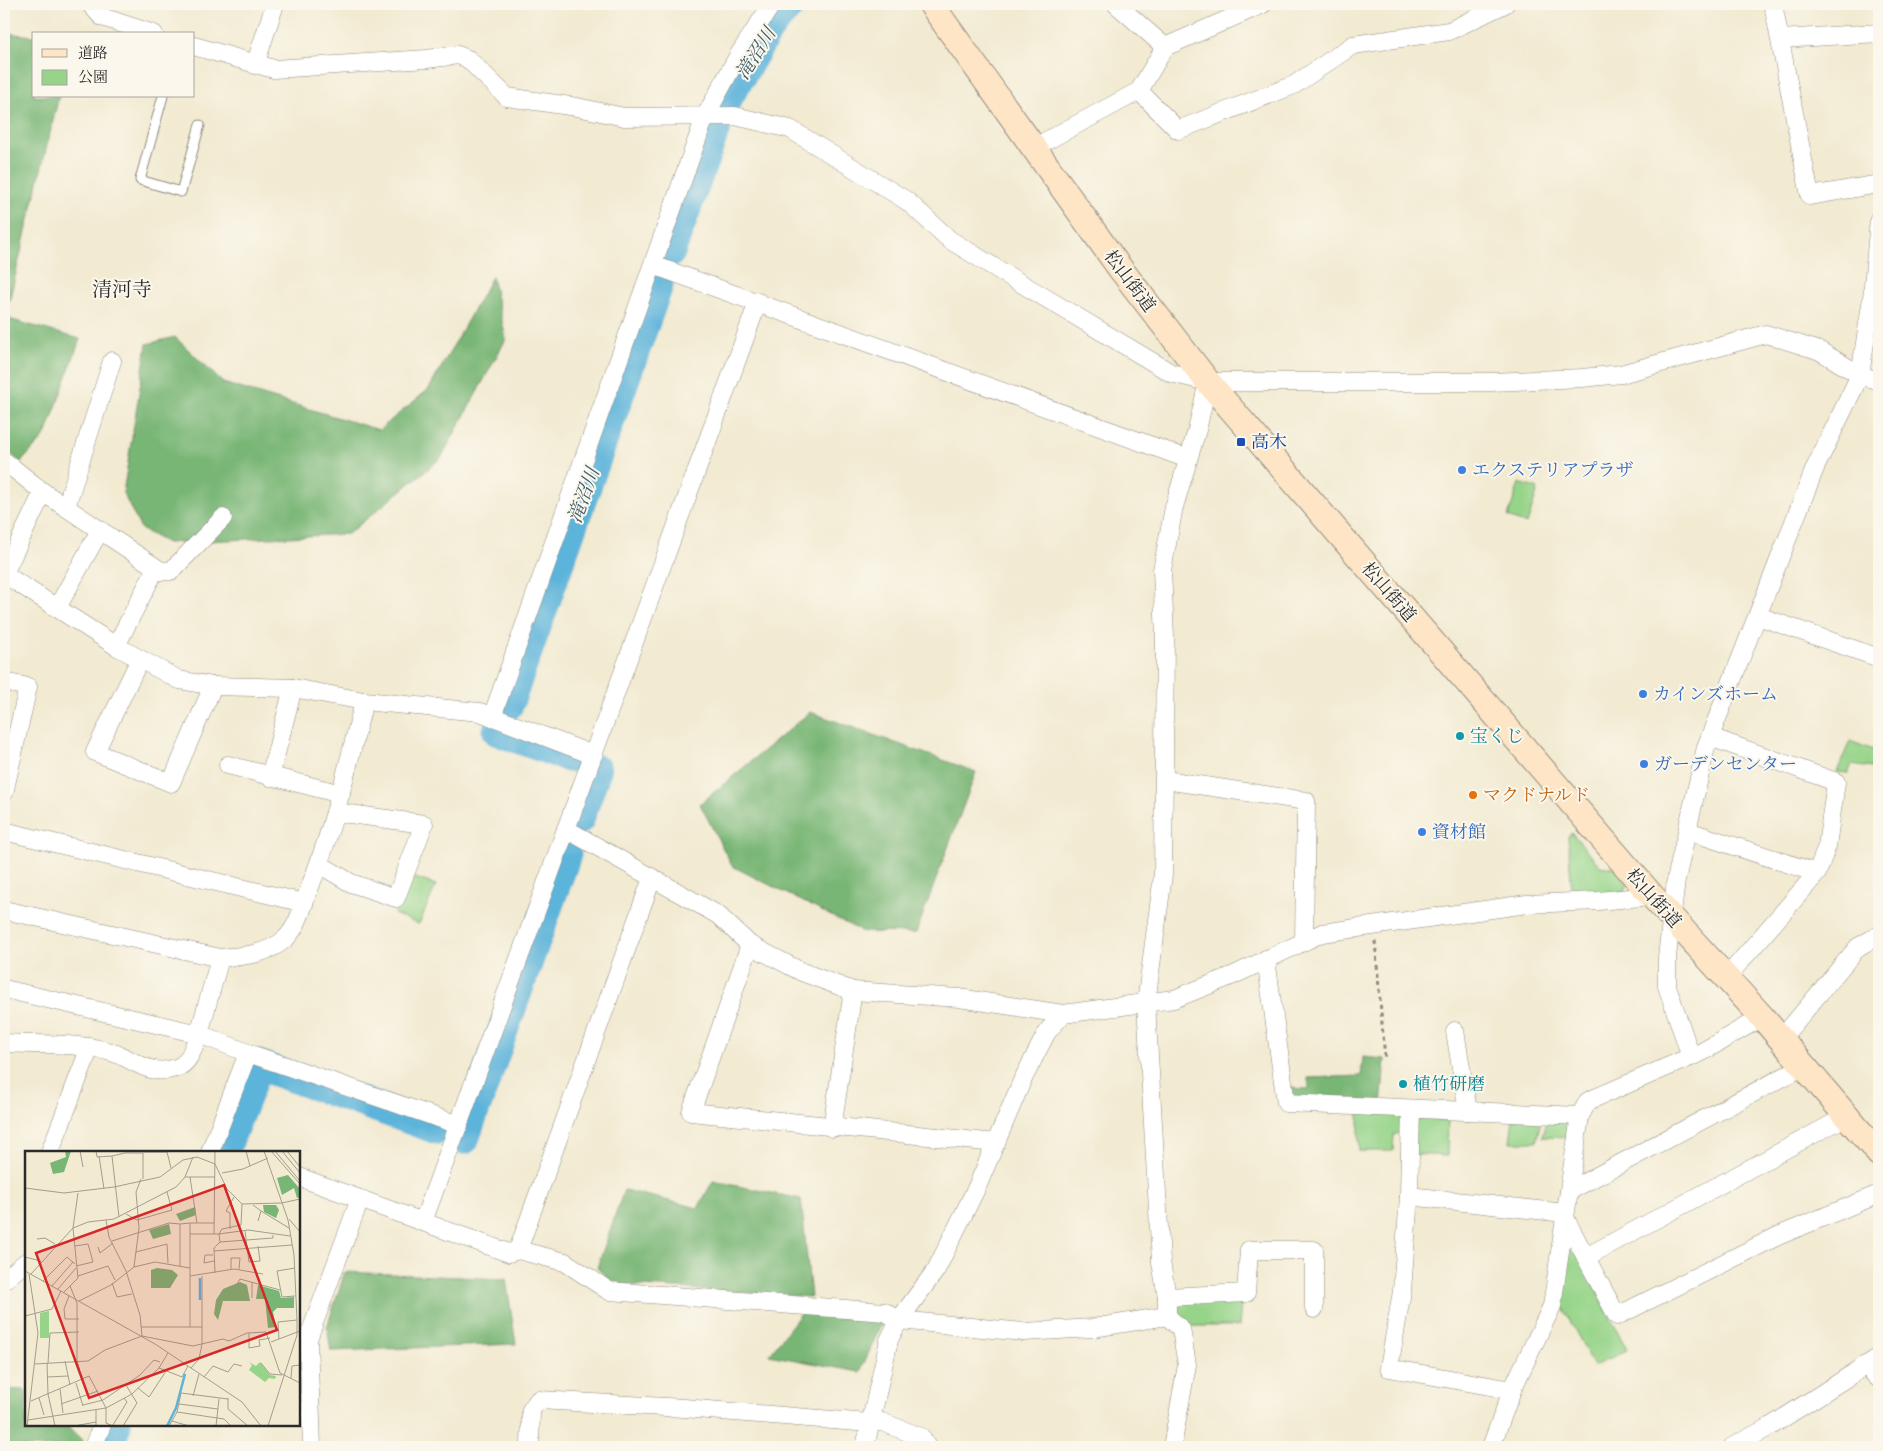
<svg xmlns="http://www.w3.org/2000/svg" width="1883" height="1451" font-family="Cardo,'Noto Serif JP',serif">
	<rect width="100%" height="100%" fill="#fbf7ec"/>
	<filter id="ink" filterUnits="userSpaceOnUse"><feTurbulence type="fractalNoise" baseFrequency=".02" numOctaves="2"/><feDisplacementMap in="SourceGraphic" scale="10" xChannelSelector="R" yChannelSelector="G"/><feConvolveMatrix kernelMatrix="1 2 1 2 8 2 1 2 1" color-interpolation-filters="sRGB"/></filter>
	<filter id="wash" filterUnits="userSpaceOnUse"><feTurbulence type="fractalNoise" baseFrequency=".0096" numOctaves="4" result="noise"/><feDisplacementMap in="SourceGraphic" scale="20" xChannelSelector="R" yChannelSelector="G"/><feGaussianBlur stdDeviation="1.12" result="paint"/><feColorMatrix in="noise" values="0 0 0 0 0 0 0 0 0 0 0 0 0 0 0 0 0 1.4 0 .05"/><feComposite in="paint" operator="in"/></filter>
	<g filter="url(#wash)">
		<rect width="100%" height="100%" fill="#f2ead1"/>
		<!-- green -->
		<g fill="#96d489" stroke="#60805a">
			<path d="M1519,483L1538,489L1527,524L1508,517Z"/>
			<path d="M1850,741L1876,751L1878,769L1852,765L1848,773L1837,772Z"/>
			<path d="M1572,833L1600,866L1615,868L1628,884L1624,893L1572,897L1568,836Z"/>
			<path d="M409,876L436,885L419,924L394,914Z"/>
			<path d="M1359,1113H1395L1403,1118L1404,1133L1394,1134L1393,1151H1359Z"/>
			<path d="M1416,1115L1448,1121L1447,1156L1412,1154Z"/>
			<path d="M1513,1119L1541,1120L1536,1142H1510Z"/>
			<path d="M1546,1121H1569L1573,1126L1571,1138L1542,1137Z"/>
			<path d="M1567,1232L1627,1350L1594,1366L1560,1302Z"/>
			<path d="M1242,1295L1239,1326H1187L1165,1301Z"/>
		</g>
		<!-- forest -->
		<g fill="#78b675" stroke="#527050">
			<path d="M4,33L34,36V96H59L5,318L80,339L46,435L21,462L4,449Z"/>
			<path d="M492,277L506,339L441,458L348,534L167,543L141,529L123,493L147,344L175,337L223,383L379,430L429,389Z"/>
			<path d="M810,712L976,772L916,933L863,932L732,866L700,804Z"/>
			<path d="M1363,1057L1385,1059L1381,1108L1291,1104V1088L1309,1089L1308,1078L1361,1076Z"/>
			<path d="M713,1181L801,1199L811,1297L614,1284L597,1268L624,1190L698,1208Z"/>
			<path d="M345,1272L506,1279L516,1344L331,1351L327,1327Z"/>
			<path d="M802,1312L882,1323L860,1372L769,1355Z"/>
			<path d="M4,1389L24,1390L26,1392V1425H65L83,1440L80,1447H4Z"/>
		</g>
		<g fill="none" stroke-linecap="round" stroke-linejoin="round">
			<!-- river -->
			<g stroke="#5db4da" stroke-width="31">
				<path d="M723,105L772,23L791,4"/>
				<path d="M670,252L717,123"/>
				<path d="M508,705L658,285"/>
				<path d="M498,731L569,757"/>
				<path d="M579,819L596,770"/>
				<path d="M464,1139L566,855"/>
				<path d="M228,1141L258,1065L437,1129"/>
				<path d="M108,1447L116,1425"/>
			</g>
		</g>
	</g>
	<g filter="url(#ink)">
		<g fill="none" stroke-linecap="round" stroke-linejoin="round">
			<!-- lane casing -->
			<g stroke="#8e8a7e" stroke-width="11">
				<path id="lane" d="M163,96L140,180L181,192L200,125"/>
			</g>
			<!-- street casing -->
			<g stroke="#8e8a7e" stroke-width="19">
				<g id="street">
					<path d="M90,4L102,17L154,34"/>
					<path d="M1116,4L1165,47"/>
					<path d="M1773,4L1810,196L1879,184"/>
					<path d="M1780,39L1879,33"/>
					<path d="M194,46L274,69L427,59L458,55L468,59L507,97L577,107L624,117L735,116L790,129L907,201L950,240L1007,275L1171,373L1208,382H1491L1582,378L1621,374L1766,334L1820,351L1860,375L1879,381"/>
					<path d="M255,65L275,4"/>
					<path d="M1139,91L1178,130L1294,85L1353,45L1449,31L1505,4"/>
					<path d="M1033,148L1139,91L1165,47L1263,4"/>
					<path d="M653,265L1188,459"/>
					<path d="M4,461L43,492L161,571H171L223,518"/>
					<path d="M66,507L112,361"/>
					<path d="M4,574L116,646L179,680L213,686L293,688L364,701L480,712L593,755"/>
					<path d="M4,574L43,492"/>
					<path d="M57,608L100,530"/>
					<path d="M1758,616L1879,658"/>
					<path d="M116,646L156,568"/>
					<path d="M140,659L95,752L171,783L213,686"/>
					<path d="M4,682L28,687L4,793"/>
					<path d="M492,717L705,117L738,56L772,4"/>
					<path d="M1710,737L1836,782L1827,846L1817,873L1726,978"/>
					<path d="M228,765L341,794"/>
					<path d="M270,777L293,688"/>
					<path d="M1165,780L1306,801L1304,941"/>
					<path d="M566,829L718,915L750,945L802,972L853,991L959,998L1063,1014L1174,999L1234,975L1322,933L1527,904L1598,901L1652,896"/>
					<path d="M4,831L304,903"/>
					<path d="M1688,831L1817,873"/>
					<path d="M319,864L351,883L396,898L424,824L335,812"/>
					<path d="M4,910L220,958L199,1034L4,989"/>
					<path d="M750,945L691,1112L996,1143"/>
					<path d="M220,958C242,956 267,955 285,939C298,927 302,908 308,892C333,830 348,765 364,701"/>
					<path d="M1266,959L1286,1103L1580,1116"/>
					<path d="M1455,1031L1468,1111"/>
					<path d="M1781,1039L1858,947L1879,935"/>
					<path d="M4,1043C37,1045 79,1042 111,1052C135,1059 148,1077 176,1068C190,1064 194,1045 199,1034L248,1053L459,1125"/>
					<path d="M1691,1057L1667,986V957L1676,880L1706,747L1815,468L1860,375L1872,298L1879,219"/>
					<path d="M832,1128L853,991"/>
					<path d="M50,1152L90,1047"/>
					<path d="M210,1152L248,1053"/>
					<path d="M299,1177L423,1222L758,302"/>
					<path d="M1569,1191L1804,1066"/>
					<path d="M1409,1196L1411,1109"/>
					<path d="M1564,1216L1617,1316L1778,1236L1879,1194"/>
					<path d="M423,1222L509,1253L518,1250L652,878"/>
					<path d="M518,1250L565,1262L609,1291L885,1312L899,1320L1024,1332L1093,1328L1167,1316"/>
					<path d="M1586,1257L1847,1116"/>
					<path d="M4,1280L26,1262"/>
					<path d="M1167,1297L1246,1293L1249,1250H1314V1309"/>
					<path d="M1865,1365L1879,1379"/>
					<path d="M1512,1390L1389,1368L1402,1291L1409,1196L1565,1213"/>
					<path d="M93,1447L102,1425"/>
					<path d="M312,1447L308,1339L360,1199"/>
					<path d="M530,1447L531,1410L538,1400L684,1408L869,1423L882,1422L921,1437L927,1447"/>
					<path d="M865,1447L889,1340L899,1320L936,1270L977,1187L1022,1081L1047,1032L1063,1014"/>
					<path d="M1172,1447L1187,1365L1181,1329L1167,1316V1297L1161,1262L1146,1003L1163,875L1165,637L1162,570L1174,507L1197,430L1208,382"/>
					<path d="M1491,1447L1512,1390L1552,1306L1580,1116L1588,1101L1702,1052L1762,1017"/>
					<path d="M1732,1447L1771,1426L1879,1357"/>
				</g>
			</g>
			<!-- secondary casing -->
			<g stroke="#8e8a7e" stroke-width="27">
				<path id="secondary" d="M931,4L1119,267L1208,382L1652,896L1762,1017L1879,1154"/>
			</g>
			<!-- path -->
			<path stroke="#8e8a7e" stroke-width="3" stroke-dasharray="4 4" stroke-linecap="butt" d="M1375,941L1385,1059"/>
			<!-- lane -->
			<use href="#lane" stroke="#fff" stroke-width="9"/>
			<!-- street -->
			<use href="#street" stroke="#fff" stroke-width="18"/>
			<!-- secondary -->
			<use href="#secondary" stroke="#fde5c5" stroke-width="25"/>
		</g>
	</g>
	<!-- markers -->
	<rect fill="#1a4fb4" stroke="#fbf7ec" stroke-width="2" x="1236" y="437" width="10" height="10" rx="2.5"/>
	<g fill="#3f7fe0" stroke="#fbf7ec" stroke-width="2">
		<circle cx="1462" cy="470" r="5"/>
		<circle cx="1643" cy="694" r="5"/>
		<circle cx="1644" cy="764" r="5"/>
		<circle cx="1422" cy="832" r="5"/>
	</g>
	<g fill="#0f9aa8" stroke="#fbf7ec" stroke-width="2">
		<circle cx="1460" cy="736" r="5"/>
		<circle cx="1403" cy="1084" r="5"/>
	</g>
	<circle fill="#e8710a" stroke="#fbf7ec" stroke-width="2" cx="1473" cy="795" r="5"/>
	<g text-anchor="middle" stroke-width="4" stroke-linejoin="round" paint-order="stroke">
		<!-- street labels -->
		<g font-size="18" fill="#2b2b2b" stroke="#fbf7ec">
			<text transform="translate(1130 281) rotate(53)" y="6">松山街道</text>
			<text transform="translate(1389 592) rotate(49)" y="6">松山街道</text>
			<text transform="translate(1654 898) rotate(48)" y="6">松山街道</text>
		</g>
		<!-- transit labels -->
		<g font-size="18" fill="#164399" stroke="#fbf7ec" text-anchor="start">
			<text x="1251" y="448">高木</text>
		</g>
		<!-- shop labels -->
		<g font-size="18" fill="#366cbe" stroke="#fbf7ec" text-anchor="start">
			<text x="1472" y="476">エクステリアプラザ</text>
			<text x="1653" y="700">カインズホーム</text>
			<text x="1654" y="770">ガーデンセンター</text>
			<text x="1432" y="838">資材館</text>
		</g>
		<!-- culture labels -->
		<g font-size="18" fill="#0d838f" stroke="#fbf7ec" text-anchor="start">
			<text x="1470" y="742">宝くじ</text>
			<text x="1413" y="1090">植竹研磨</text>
		</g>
		<!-- food labels -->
		<g font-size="18" fill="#c56008" stroke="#fbf7ec" text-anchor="start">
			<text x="1483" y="801">マクドナルド</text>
		</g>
		<!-- water labels -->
		<g font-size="19" font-style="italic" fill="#3c5b68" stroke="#fbf7ec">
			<text transform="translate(755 53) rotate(-58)" y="7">滝沼川</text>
			<text transform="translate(583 495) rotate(-70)" y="7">滝沼川</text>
		</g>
		<!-- quarter labels -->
		<g font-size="20" fill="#2b2b2b" stroke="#fbf7ec">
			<text x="122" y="296">清河寺</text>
		</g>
	</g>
	<!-- overview -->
	<g transform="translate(25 1151)">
		<rect width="275" height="275" fill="#f2ead1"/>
		<path d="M24,160V187H15V162ZM224,211L231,215L235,211L245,224L251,225L250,228L244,227L240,231L224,219L227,214Z" fill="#96d489"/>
		<path d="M40,0H46L39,21L28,23L25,12L41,6ZM263,24L275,38V46L272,47L269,37L257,44L252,27ZM238,54H251L254,59L251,67L239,61ZM170,56L171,64L155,70L151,63ZM144,73L146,83L128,88L124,79ZM132,117L147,119L153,124L145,137H126V119ZM215,131L222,134L225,150H198L193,169L189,163L191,149L198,138ZM233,134L254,140L256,147L269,146V157H252L248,161L251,176L243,177L240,148H231Z" fill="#78b675"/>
		<path fill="none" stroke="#5db4da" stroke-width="2.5" d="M175,127V149M142,275L151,257L160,223"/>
		<path fill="none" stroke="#a29e8f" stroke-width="1" d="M55,0L58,16M71,0L72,6L87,5M221,0L225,15M239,0L263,69L269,104L272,169V184L243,275M246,0L275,33M250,0L275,30M257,0L275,22M262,0L275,16M118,1H142L146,17M100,2H118V28M74,5L79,38M197,22L218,18L243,7M160,26H190M165,26L172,72M0,37L39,42L89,36L135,26L158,9L172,6L190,13L202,38L217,53L257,52L275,48M228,54L236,60L233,70M236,60L264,77M101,63L112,69L147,59L142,41M94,66L87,5L100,2M264,68L275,81M81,69L84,86L101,120L115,164L117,185M205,78V62L201,60L209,46M220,80L224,111L235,110L233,95M165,83H194L197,78L216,74L217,53M189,83L190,0M248,84V87L195,91L194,83L223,79L265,85M12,88L20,87L30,93M87,90L144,72L155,73M50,95L63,93L68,111L51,115M73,96L75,102L88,92M189,100L267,94M111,101L142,93L143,112M188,104H180L179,112L189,110M0,106L16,110M155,115V73L165,72M109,116L114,77L111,41L116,28M270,117L252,120L257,146L270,145M206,118V107H215L214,118M0,120L130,193L217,251L236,275M190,122L189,97L195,91M6,123L48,77L63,71L89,68L151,36L160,26L168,6M53,125L83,115L90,129M165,125L209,118L238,123M18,130L42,106L50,113M227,131V147M87,132L92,146L107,143M27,135L48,111M45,135L52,152V209L57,229M211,135L215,128L255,139M33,138L51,117M39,141L53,127L48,77L53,42M44,145L39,158L40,168H54M54,150L86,134L109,116L130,111L165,117M0,165L27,158L36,140M116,176H177M165,176V72H189M224,182V197L235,195L234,189L245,187M254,188L253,171L272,169M246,191L275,180M40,210L45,234M22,212L23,243L30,275M23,212L25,182L54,181M236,212L245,223L257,224M10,213L63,210L80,199L117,185L168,195L198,188L204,190L222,182L241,181L255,222L275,232M134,217L157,226L163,215M166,217L174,208L177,193V125M22,226L43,225M179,226L188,215L203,221L209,213L217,215M266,227L267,215L275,214M51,232L58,255M113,237L124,246L141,220M35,238L38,262M168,245L174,223M14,247L19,264M203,247V258L223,275M6,250L64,225L81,257V272L88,275M36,253L73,240M154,253L193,258M58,254L78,249L115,224L129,209L135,211M152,261L199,268L206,275M3,269L81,257L107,243L134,217L143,202M147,270L164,275M88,274L102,251L99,247M2,275L13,182L4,123M49,275L71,271M71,275V259M98,275L112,252L101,234M144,275L152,261L156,242L203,248M191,275L194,248M275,275V253"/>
		<path fill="#d62828" fill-opacity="0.15" stroke="#d62828" stroke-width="2.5" d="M199,34L252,179L64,247L11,102Z"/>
		<rect width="275" height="275" fill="none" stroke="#2b2b2b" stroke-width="2.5"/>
	</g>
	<!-- margin -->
	<rect width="1883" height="1451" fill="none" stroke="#fbf7ec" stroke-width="20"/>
	<!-- legend -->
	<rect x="32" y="32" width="162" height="65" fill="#fbf7ec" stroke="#a8a59f"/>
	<rect x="42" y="49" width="25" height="8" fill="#fde5c5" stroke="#a8a59f"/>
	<text x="78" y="58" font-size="15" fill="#2b2b2b">道路</text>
	<rect x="42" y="70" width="25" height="15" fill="#96d489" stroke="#a8a59f"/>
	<text x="78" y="82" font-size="15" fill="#2b2b2b">公園</text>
</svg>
